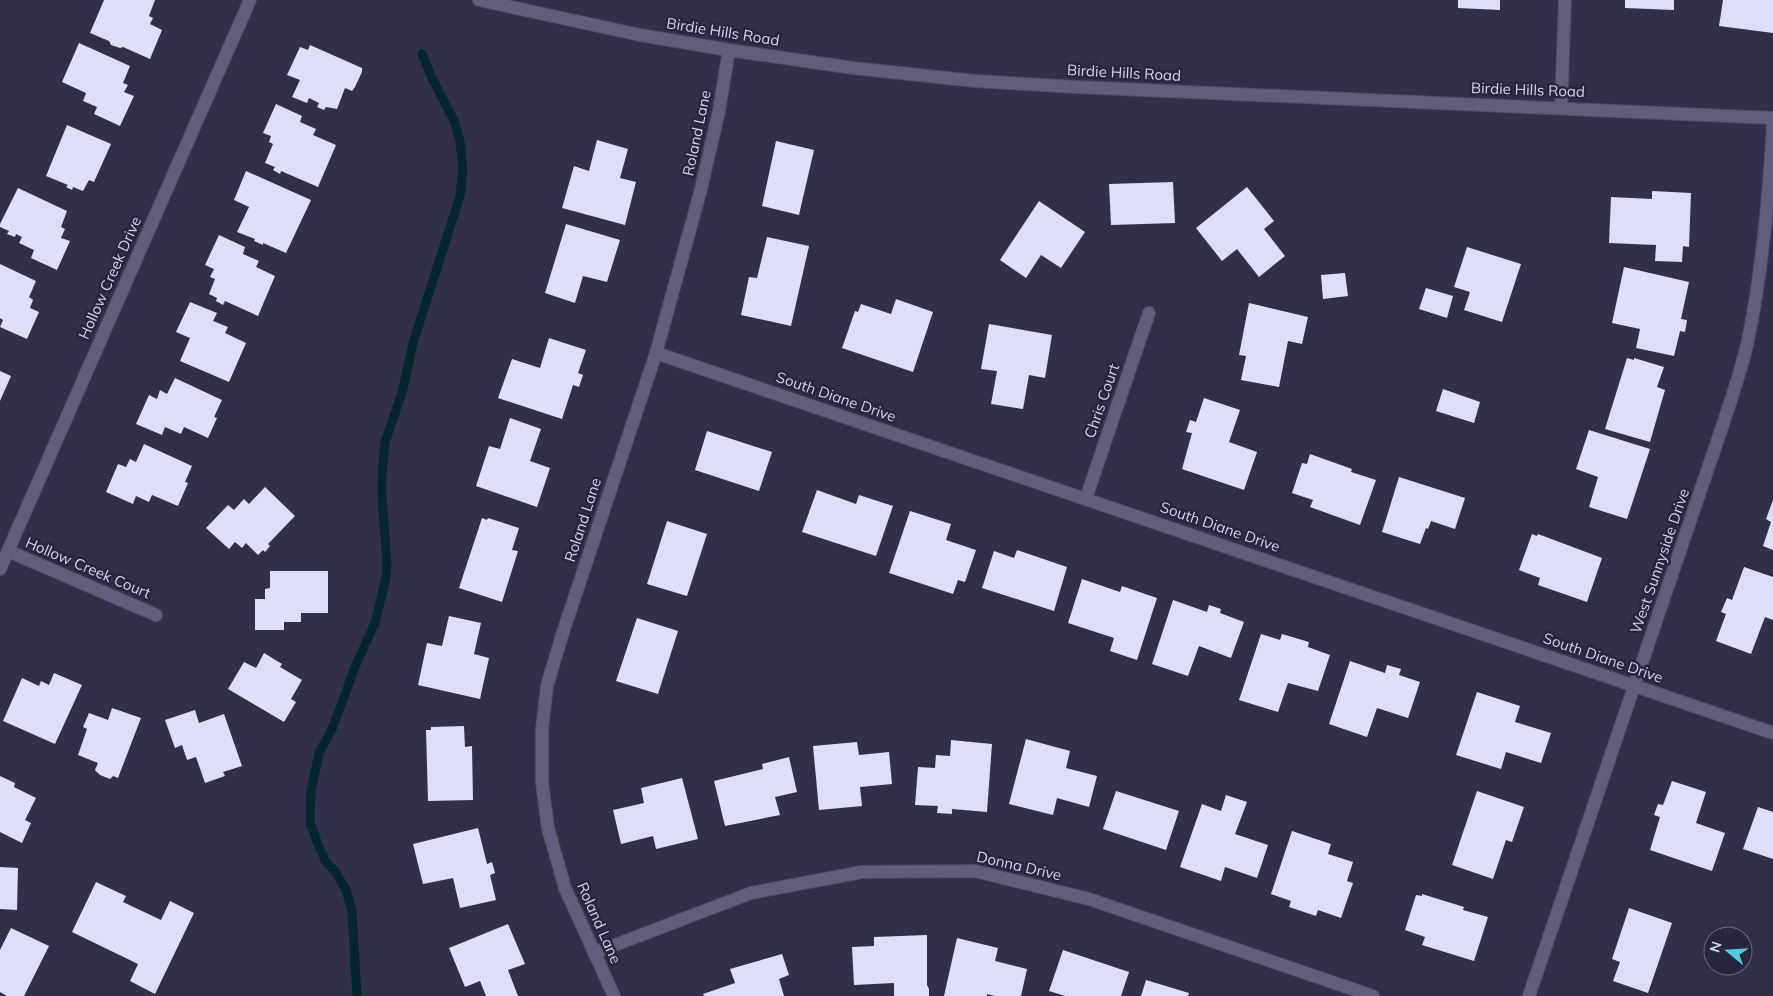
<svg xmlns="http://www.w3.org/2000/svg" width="1773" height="996" font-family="Mulish,sans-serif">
	<rect width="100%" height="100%" fill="#322f4a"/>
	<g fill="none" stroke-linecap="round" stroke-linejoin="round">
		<!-- stream -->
		<path stroke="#05262b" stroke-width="9" d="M357,996L352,911L346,890L335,871L326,862L317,842L310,822L311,791L319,753L333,727L355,667L375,623L386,578L387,563L382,498V475L385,442L402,393L413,343L460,196L463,169L460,141L454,121L432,78L422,54"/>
	</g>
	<!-- building -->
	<g fill="#dfdefa">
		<path d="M104,0H155L149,16L153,18L150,24L162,30L150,59L123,47L120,48L111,45L109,41L90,33Z"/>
		<path d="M1458,0H1500V10L1458,8Z"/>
		<path d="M1625,0H1674V10L1625,8Z"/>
		<path d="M1723,0H1773V33L1719,26Z"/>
		<path d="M79,43L130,66L123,83L128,85L124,92L134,96L120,126L94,114L97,107L83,101L86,93L62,82Z"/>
		<path d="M310,45L362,68V72L355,87L352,91L345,88L337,109L326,107L324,110L317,107L319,103L309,98L307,103L292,97L300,80L287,75L300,47L308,50Z"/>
		<path d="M276,104L302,116L300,122L316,129L313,135L336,145L318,187L281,171L280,174L273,170L275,167L265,163L273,144L269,142L271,136L263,133Z"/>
		<path d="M67,125L111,144L94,182L89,180L83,191L73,187L72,190L66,187L68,185L46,176Z"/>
		<path d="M597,140L628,149L620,178L636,182L625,225L562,208L574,166L589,171Z"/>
		<path d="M776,141L814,150L799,215L762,206Z"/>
		<path d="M246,171L311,200L286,253L263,243V245L254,241L255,239L237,232L249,207L234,200Z"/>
		<path d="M1173,182L1175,223L1111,225L1109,184Z"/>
		<path d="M1247,187L1274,221L1264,229L1285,256L1259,277L1237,249L1222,261L1196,228Z"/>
		<path d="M18,188L67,211L61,227L65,229L61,238L70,241L57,270L31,258L34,250L19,243L22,237L16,234L15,237L7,234L9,231L0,227V224Z"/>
		<path d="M1652,191L1691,193L1689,247L1683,246L1682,262L1655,261L1656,245L1609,243L1611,197L1652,199Z"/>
		<path d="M1039,201L1085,232L1061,268L1041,255L1026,278L1000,260Z"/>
		<path d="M566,224L620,240L607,282L583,276L575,303L545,293Z"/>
		<path d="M219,235L245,247L243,254L259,261L256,267L275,276L258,316L225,301L223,305L216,301L217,298L209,294L215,279L210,277L214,269L205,265Z"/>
		<path d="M767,237L809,246L791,326L741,315L749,277L757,278Z"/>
		<path d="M1467,247L1521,264L1502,322L1464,310L1470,292L1454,287Z"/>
		<path d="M0,264L36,281L29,297L33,300L30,308L39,312L27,339L0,327L3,320L0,318Z"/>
		<path d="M1624,267L1689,282L1681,319L1687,320L1685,332L1680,331L1674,356L1636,348L1640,329L1612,323Z"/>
		<path d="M1345,273L1348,296L1323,299L1321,275Z"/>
		<path d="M1426,288L1453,296L1447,318L1419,309Z"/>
		<path d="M896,299L933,312L913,372L842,348L855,311L858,312L861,304L891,314Z"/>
		<path d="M190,302L217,313L213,321L228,327L225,333L246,343L229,382L180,361L190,338L176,332Z"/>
		<path d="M1249,303L1308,317L1302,344L1288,341L1279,387L1241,380L1246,356L1239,355Z"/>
		<path d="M989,324L1052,335L1045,378L1029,375L1023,409L991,404L997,371L981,369Z"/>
		<path d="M549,338L586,350L578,373L583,375L579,387L573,385L562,419L498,398L512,359L540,368Z"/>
		<path d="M1627,358L1634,360V358L1664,367L1657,387L1665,390L1650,442L1605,429Z"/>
		<path d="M0,371L11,376L0,401Z"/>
		<path d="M175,378L222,400L214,417L217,418L208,438L184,427L181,434L165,427L162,435L136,424L149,395L157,399L160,390L167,394Z"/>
		<path d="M1443,389L1480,402L1474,423L1436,411Z"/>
		<path d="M1204,398L1240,410L1229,442L1257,452L1244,490L1182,469L1192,433L1186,432L1190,420L1196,422Z"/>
		<path d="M510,418L541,429L530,461L550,468L537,507L476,486L489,446L500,449Z"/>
		<path d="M1589,430L1650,449L1627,519L1589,507L1598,477L1576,469Z"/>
		<path d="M707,431L772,452L759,491L695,470Z"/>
		<path d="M144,444L192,466L185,482L188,483L178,506L152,495L149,502L136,496L133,504L106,492L118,464L126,467L130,459L136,462Z"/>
		<path d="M1310,454L1352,469L1351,472L1376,480L1360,525L1310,507L1313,500L1292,493L1302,463L1307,464Z"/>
		<path d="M1399,477L1465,498L1455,529L1431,521L1428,529L1426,528L1420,544L1382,532Z"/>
		<path d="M265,487L295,516L268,544L270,546L265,552L263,550L258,555L246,543L242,548L235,542L229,549L206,528L228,505L234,510L244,499L249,504Z"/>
		<path d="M817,490L856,504L859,495L893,506L876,556L802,532Z"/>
		<path d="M1773,500V550L1763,546L1771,522L1766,519Z"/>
		<path d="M910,511L951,524L946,540L976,550L965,582L958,580L953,594L889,573Z"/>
		<path d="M482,518L487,520L488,518L519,528L512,550L518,551L502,602L459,588Z"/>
		<path d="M667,521L707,534L687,596L647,584Z"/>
		<path d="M1532,534L1537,536L1538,534L1602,558L1587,602L1538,585L1540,578L1519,570Z"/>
		<path d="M1017,550L1067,567L1054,611L982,588L994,551L1014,558Z"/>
		<path d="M1744,567L1773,577V620L1765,617L1751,654L1716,641L1726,614L1721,612L1727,598L1732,600Z"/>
		<path d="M270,571H328V613H301V622H284V630H255V599H265V589L270,588Z"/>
		<path d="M1082,579L1120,592L1122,586L1157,598L1137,660L1110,651L1114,638L1068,623Z"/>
		<path d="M1173,600L1207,612L1209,605L1221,609L1220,613L1244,622L1231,658L1199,646L1188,676L1152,664Z"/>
		<path d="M449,616L481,623L474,654L489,658L480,699L418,685L427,643L442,646Z"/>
		<path d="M637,618L678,631L658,694L616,681Z"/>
		<path d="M1261,634L1280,640L1282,634L1309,642L1308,647L1330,655L1318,691L1288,683L1278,712L1239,700Z"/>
		<path d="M264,653L282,664L280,667L302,680L291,699L296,702L284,722L228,689L244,662L256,668Z"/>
		<path d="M1350,661L1385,673L1387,665L1401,669L1399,675L1420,682L1408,718L1377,708L1367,737L1329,724Z"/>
		<path d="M54,673L82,685L55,744L3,721L22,678L39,686L41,681L49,685Z"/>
		<path d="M1477,692L1520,706L1515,722L1551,733L1541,763L1506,752L1501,769L1456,755Z"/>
		<path d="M112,708L141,718L118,778L113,776L110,779L100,775L95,770L98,763L78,755L87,729L83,727L89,713L108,720Z"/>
		<path d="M195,710L199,723L224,714L242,766L223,772L225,776L205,783L196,757L187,760L182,745L175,748L165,720Z"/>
		<path d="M464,726L465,747L472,746L473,800L428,801L426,730H431V727Z"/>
		<path d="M1026,739L1070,751L1066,768L1097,776L1089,807L1057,798L1053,815L1009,804Z"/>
		<path d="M951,740L992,744L987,812L952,809V814L937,813L938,806L915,805L918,767L935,768L936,755L950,756Z"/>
		<path d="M857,742L859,755L889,752L892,784L860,787L862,806L819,810L813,746Z"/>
		<path d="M789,757L797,792L775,797L780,815L725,826L714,781L763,769L762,764Z"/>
		<path d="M0,776L15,783L14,787L36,798L25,820L31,823L22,843L0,832Z"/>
		<path d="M682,778L698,839L656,849L653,836L621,844L613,810L644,803L641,788Z"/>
		<path d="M1672,781L1706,792L1696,823L1725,833L1712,871L1650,850L1660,817L1654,815L1658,804L1663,805Z"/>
		<path d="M1116,791L1179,811L1166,850L1103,829Z"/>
		<path d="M1477,791L1524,807L1512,842L1506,840L1493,879L1452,865Z"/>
		<path d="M1226,795L1247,802L1235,834L1268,845L1257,878L1225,867L1221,881L1180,867L1202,804L1221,811Z"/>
		<path d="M1758,807L1773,812V859L1743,849Z"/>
		<path d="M478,828L487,864L492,862L495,873L490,875L496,900L460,908L453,878L423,884L413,844Z"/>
		<path d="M1292,831L1331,844L1328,854L1353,862L1347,881L1353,883L1341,918L1318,910L1316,916L1289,907L1291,901L1271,894Z"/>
		<path d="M0,867L18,868L17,910L0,909Z"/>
		<path d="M96,882L126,896L123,902L161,920L170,901L194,913L155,994L130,981L138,964L72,932Z"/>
		<path d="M1422,894L1464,907L1463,910L1488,917L1474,961L1422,945L1425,937L1405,930L1416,895L1422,896Z"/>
		<path d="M1629,908L1672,923L1648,993L1613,981L1620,962L1612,959Z"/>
		<path d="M508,924L525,964L508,970L518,996H486L480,981L465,987L449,948Z"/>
		<path d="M11,928L49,946L24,996H7L0,992V950Z"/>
		<path d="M927,935V985L929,989V996H894V983L854,985L852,947L874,946V937Z"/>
		<path d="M957,938L998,948L995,961L1027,969L1021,996H995L987,994V996H944Z"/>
		<path d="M1063,950L1129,972L1121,996H1065L1049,991Z"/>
		<path d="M782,954L789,975L779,979L784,996H704L703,994L735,983L730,969Z"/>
		<path d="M1146,980L1189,993L1188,996H1141Z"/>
	</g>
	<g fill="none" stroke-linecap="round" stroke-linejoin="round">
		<!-- street casing -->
		<g stroke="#4e4c62" stroke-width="14">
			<g id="street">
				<path d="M1561,108L1565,0"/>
				<path d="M656,353L1773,733"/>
				<path d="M1086,498L1149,313"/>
				<path d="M8,551L156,615"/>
				<path d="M0,569L250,0"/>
				<path d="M594,953L751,893L862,872L975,871L1089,899L1373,996"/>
				<path d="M614,996L565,888L548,828L542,782V729L547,686L563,632L656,353L700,193L719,111L729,50"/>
				<path d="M1529,996L1721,430C1731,399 1743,367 1749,335C1763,266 1769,195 1773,125"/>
			</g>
		</g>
		<!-- secondary casing -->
		<g stroke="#4e4c62" stroke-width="14">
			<path id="secondary" d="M479,0L640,35L729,50L853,68L975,81L1077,87L1773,118"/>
		</g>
		<!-- street -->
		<use href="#street" stroke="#605e7c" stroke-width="12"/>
		<!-- secondary -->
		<use href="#secondary" stroke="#605e7c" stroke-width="12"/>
	</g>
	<g text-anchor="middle" stroke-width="5" stroke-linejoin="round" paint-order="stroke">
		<!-- street labels -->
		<g font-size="15" fill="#d5d4e5" stroke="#28253f">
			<text transform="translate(723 32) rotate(9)" y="5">Birdie Hills Road</text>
			<text transform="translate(1124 73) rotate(3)" y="5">Birdie Hills Road</text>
			<text transform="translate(1528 90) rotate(2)" y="5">Birdie Hills Road</text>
			<text transform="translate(697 133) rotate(-78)" y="5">Roland Lane</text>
			<text transform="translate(110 278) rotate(-66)" y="5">Hollow Creek Drive</text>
			<text transform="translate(836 397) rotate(19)" y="5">South Diane Drive</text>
			<text transform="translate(1102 401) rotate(-71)" y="5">Chris Court</text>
			<text transform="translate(583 520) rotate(-72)" y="5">Roland Lane</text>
			<text transform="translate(1220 527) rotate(19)" y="5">South Diane Drive</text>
			<text transform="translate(1660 561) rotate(-71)" y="5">West Sunnyside Drive</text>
			<text transform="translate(88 568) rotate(23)" y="5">Hollow Creek Court</text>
			<text transform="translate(1603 658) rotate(19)" y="5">South Diane Drive</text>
			<text transform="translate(1019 866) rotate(13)" y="5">Donna Drive</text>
			<text transform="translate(599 923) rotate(66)" y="5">Roland Lane</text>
		</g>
	</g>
	<!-- north arrow -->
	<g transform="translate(1728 951) rotate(288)"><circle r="24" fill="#28253f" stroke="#6d6b81"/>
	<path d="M0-4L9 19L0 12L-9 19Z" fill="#54cadc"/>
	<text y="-8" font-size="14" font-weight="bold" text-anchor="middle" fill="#d5d4e5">N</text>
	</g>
</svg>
